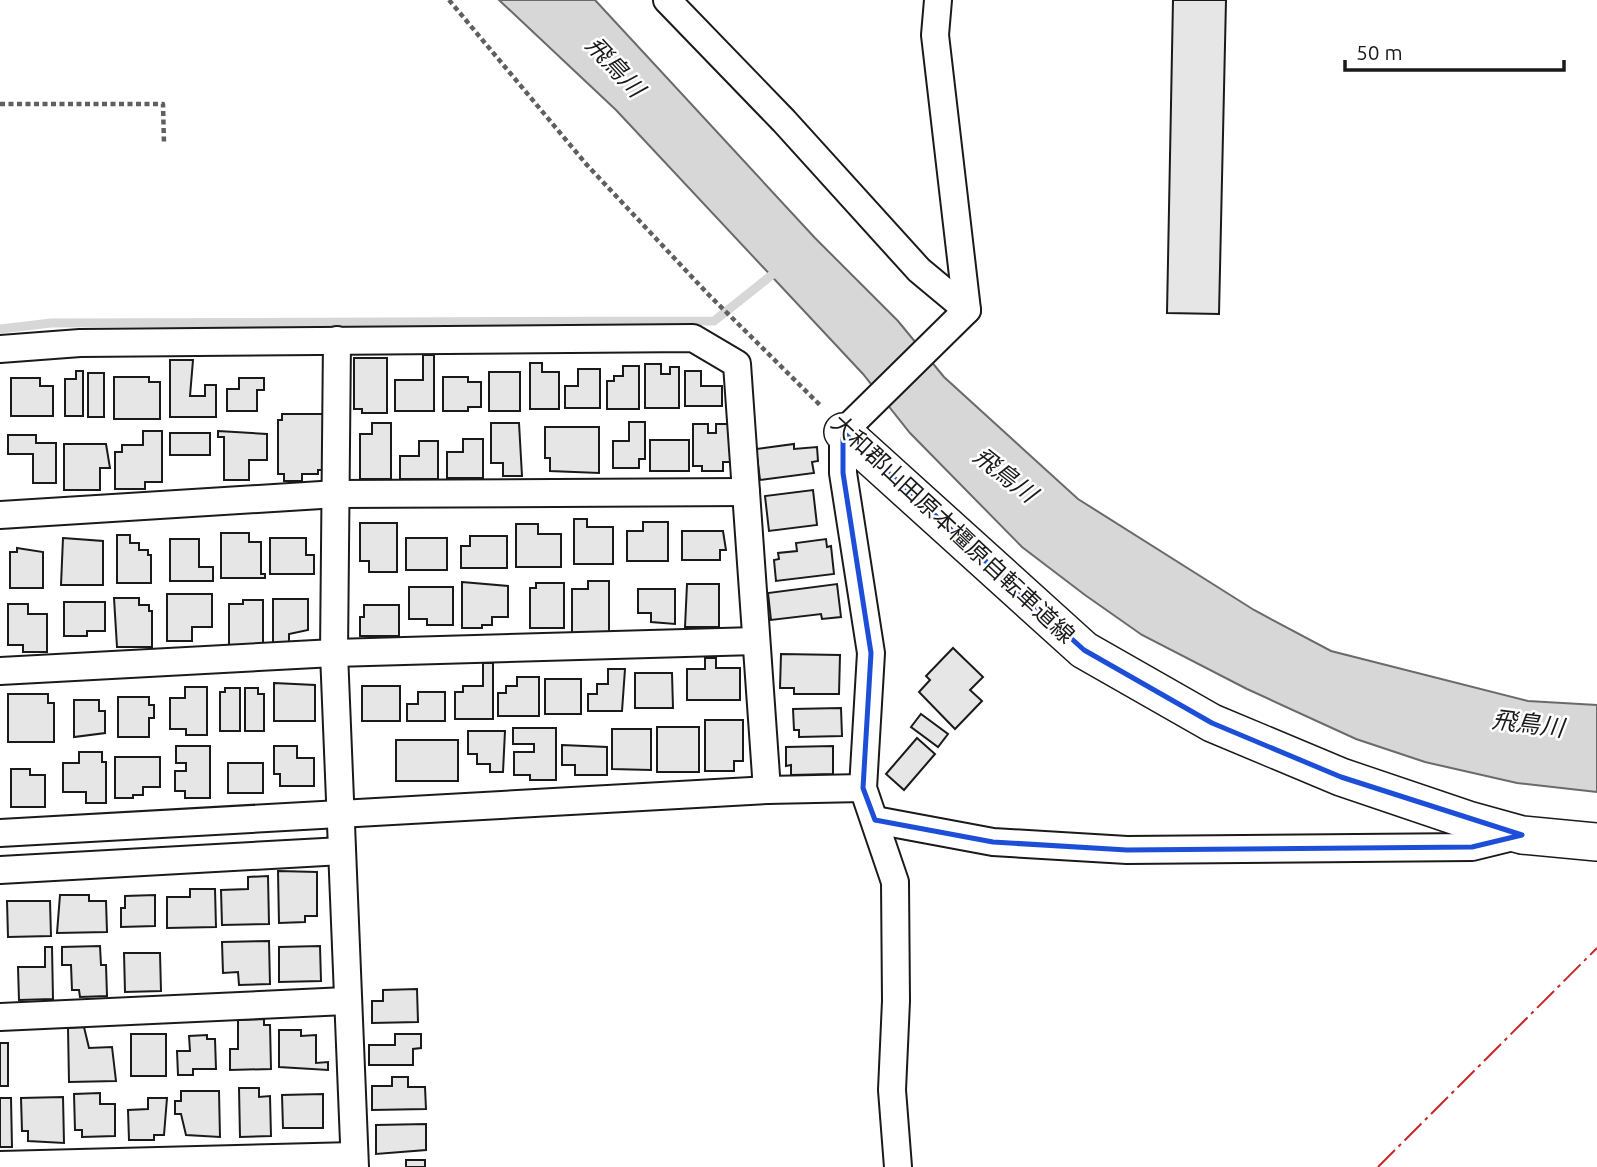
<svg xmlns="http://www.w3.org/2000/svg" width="1597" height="1167" font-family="Ubuntu,'Noto Sans JP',sans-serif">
	<rect width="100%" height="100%" fill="#fff"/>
	<!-- water -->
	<path fill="#d7d7d7" stroke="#6a6a6a" stroke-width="2" d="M499,0H595L815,238L898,321L944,377L1078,499L1254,610L1331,651L1528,701L1597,705V792L1517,783L1425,762L1356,739L1247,689L1142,635L1085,595L1022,547L910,433L863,374L616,110Z"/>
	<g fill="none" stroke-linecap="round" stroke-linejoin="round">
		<!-- stream -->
		<path stroke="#d7d7d7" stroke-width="9" d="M0,329L51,323L714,321L778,270"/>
	</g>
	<!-- building -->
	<g fill="#e6e6e6" stroke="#1a1a1a" stroke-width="2">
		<path d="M1173,0H1226L1219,314L1167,313Z"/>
		<path d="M423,355H434V411H395V380H423Z"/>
		<path d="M354,358H387V413H362V409H354Z"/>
		<path d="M170,360H193L190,396H205V385H216V417H170Z"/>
		<path d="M530,363H542V372H559V409H530Z"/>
		<path d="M645,364H661V374H670V367H679V408H645Z"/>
		<path d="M623,366H639V409H607V381H614V376H623Z"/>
		<path d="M578,369H600V408H565V386H578Z"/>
		<path d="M76,371H83V416H65V379H76Z"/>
		<path d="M685,371H701V386H722V406H685Z"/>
		<rect x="489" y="372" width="31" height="39"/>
		<rect x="88" y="373" width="16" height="44"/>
		<path d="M114,377H149V382H160V419H114Z"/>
		<path d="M443,377H468V382H481V407H468V411H443Z"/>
		<path d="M11,378H40V386H53V416H11Z"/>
		<path d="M239,378H264V390H257V411H227V389H239Z"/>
		<path d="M282,414H323V470H318V474H302V481H284V474H278V420H282Z"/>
		<path d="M629,422H645V459H639V468H613V441H629Z"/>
		<path d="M372,423H391V479H360V434H372Z"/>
		<path d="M491,423H519L522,476H503V463H491Z"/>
		<path d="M693,424H708V433H716V424H730V462H723V471H702V466H693Z"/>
		<path d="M545,427H599V473L550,471V458H545Z"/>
		<path d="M143,431H162V482H145V489H115V452H122V445H143Z"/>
		<path d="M218,431L267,434V460H249V480H224V437H218Z"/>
		<rect x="170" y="433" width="40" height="22"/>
		<path d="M8,435H36V443H56V483H33V454H8Z"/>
		<path d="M463,439H483V478H447V452H463Z"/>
		<rect x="650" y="440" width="39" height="31"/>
		<path d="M419,441H438V479H400V456H419Z"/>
		<path d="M64,444H106L110,468H100V490H64Z"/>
		<path d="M794,444V449L817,447L818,461L812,462L814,473L760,480L756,449Z"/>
		<path d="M813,490L817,525L769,531L765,496Z"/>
		<path d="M574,519H587V527H613V564H574Z"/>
		<path d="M643,522H668V561H627V531H643Z"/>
		<path d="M360,523H397V572H369V561H360Z"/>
		<path d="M516,524H538V534H561V567H516Z"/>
		<path d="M682,531H723L726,550H720V560H682Z"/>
		<path d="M221,533H249V542H261V574H265V578H221Z"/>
		<path d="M117,535H130V543H139V550H148V555H151V583H117Z"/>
		<path d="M470,536H507V568H461V546H470Z"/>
		<path d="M63,538L103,541V585H61Z"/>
		<path d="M270,538H306V555H314V574H270Z"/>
		<rect x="406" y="538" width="41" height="32"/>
		<path d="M170,539H199V567H213V581H170Z"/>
		<path d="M826,539L827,547L831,546L834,574L776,581L774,560L779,559L778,553L797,551L796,543Z"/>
		<path d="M17,548L43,552V588H10V552H17Z"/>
		<path d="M588,581H609V633H572V589H588Z"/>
		<path d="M462,582L508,586V617H492V625H482V628H462Z"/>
		<path d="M536,583H564V628H530V588H536Z"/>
		<path d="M687,584H719V627H685Z"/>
		<path d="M837,584L841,617L822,619L821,614L771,620L768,593Z"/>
		<path d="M409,587H453V625H427V619H409Z"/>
		<path d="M638,589H675V624L651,622V613H638Z"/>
		<path d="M167,594H212V627H192V641H167Z"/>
		<path d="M114,598H139V605H149V611H152V647H117Z"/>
		<path d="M273,599H308V630L289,634V645H273Z"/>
		<path d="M243,600H263V646H229V604H243Z"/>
		<path d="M64,602H105V631H87V636H64Z"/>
		<path d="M8,604H28V614H47V652H23V645H8Z"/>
		<path d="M364,605H399V636H360V617H364Z"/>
		<path d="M953,648L983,677L970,690L982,701L955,729L919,692L930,680L926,676Z"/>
		<path d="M781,654L840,655L839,694H794V688H780Z"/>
		<path d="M705,658H716V668H740V700H687V669H705Z"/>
		<path d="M483,663H493V719H455V692H463V686H483Z"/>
		<path d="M608,669H625L622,711H588V694H597V684H608Z"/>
		<path d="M635,673H672L673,708H635Z"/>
		<path d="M517,677H539V716H498V693H506V686H517Z"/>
		<rect x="545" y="679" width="36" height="35"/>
		<path d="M274,683L315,685V721H274Z"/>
		<rect x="362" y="686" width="38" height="35"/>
		<path d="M185,687H207V735H186V729H170V698H185Z"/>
		<path d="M225,688H240V731H220V692H225Z"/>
		<path d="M245,688H258V694H264V731H245Z"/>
		<path d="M418,692H445V721H407V704H418Z"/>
		<path d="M8,694H48V703H54V742H8Z"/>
		<path d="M118,697H149V705H154V718H149V737H118Z"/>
		<path d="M74,700H99V711H105V733L74,737Z"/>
		<path d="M841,708L842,736L799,737V730H794L793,709Z"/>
		<path d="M921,714L948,734L938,747L911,727Z"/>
		<path d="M705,720H743V761H734V771H705Z"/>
		<rect x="657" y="727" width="42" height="45"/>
		<path d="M513,728H556V780H530V775H514V752H534V744H513Z"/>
		<path d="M612,729H651V770L612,769Z"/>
		<path d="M468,731H505L503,772H490V764H477V754H468Z"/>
		<path d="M917,738L935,754L904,790L886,774Z"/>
		<rect x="396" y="740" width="62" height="41"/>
		<path d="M562,745L607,747V775H575V765H562Z"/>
		<path d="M176,746H210V798H185V791H175V771H186V763H176Z"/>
		<path d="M274,746H297V758H314V786H280V774H274Z"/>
		<path d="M833,746V774L791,775V765L786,766V747Z"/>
		<path d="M79,752H102V762H106V803H86V792H63V763H79Z"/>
		<path d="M115,757H160V787H143V795H133V798H115Z"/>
		<rect x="228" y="763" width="35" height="30"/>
		<path d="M11,769H30V775H45V807H11Z"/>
		<path d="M278,871L317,872V916H305V922L279,923Z"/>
		<path d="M268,876L269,924L222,925L221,890L248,889V877Z"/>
		<path d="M190,889H215L216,927L167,928V897H190Z"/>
		<path d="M60,895H89V901H106L107,932L57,933Z"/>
		<path d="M155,895V926L121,927V908H125V896Z"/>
		<path d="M7,901H50L51,936L8,937Z"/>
		<path d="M269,941L270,984L239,985L238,972L223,973L222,942Z"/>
		<path d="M100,946L101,965H106L107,996L80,997L79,990H72L71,965H62V947Z"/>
		<path d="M320,946L321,981L279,982V947Z"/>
		<path d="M45,947H52L53,999L19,1000L18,967H45Z"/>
		<path d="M124,953H160L161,991L125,992Z"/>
		<path d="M417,989L418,1022L372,1023V1001H383V990Z"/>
		<path d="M264,1019V1025H270L271,1069L230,1070V1049H238V1020Z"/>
		<path d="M84,1027L89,1048L112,1047L116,1081L69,1082L68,1028Z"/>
		<path d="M279,1030H301V1036L316,1035V1063L328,1062V1070L279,1067Z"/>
		<rect x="131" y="1034" width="35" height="42"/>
		<path d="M395,1034H421V1048L413,1049V1065H369V1045H395Z"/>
		<path d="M207,1035V1039H215L216,1069H193V1075H178L177,1051H190L189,1036Z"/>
		<rect x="0" y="1043" width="8" height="43"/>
		<path d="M392,1077H408V1087H425L426,1109L372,1110V1086H392Z"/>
		<path d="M239,1088H259V1097L270,1096L271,1136L240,1137Z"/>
		<path d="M181,1091H219L220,1137L186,1135L181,1114H175V1101H181Z"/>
		<path d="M100,1093V1104H115V1136L82,1137V1130H75L74,1094Z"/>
		<path d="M323,1094V1128H283L282,1095Z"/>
		<path d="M63,1097L64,1143L28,1141V1131H22L21,1098Z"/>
		<path d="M0,1098H11L12,1147H0Z"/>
		<path d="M148,1098H167L164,1135H154V1140H129L128,1110L148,1109Z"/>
		<path d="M426,1124V1150L376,1154V1125Z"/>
		<rect x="406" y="1160" width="19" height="7"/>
	</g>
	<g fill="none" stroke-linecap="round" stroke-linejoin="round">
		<!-- minor casing -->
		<g stroke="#1a1a1a" stroke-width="30">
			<g id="minor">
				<path d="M667,0L784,121L919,270L967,310"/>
				<path d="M337,340L334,653L355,1167"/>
				<path d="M0,349L80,343L693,338L737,364L767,790"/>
				<path d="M0,515L337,494L746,492"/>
				<path d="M0,671L334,653L756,641"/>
				<path d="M875,820L993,842L1127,850L1472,847L1521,835"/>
				<path d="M0,833L767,790L863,788"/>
				<path d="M0,870L342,851"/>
				<path d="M0,1017L346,1001"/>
				<path d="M0,1165L354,1156"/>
				<path d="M898,1167L892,1090L896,1001L895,882L863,788L871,653L843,473V432L967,310L935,35L938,0"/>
			</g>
		</g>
		<!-- secondary casing -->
		<g stroke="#1a1a1a" stroke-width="40">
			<path id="secondary" d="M843,432L1084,650L1212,723L1341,777L1468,820L1522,835L1597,842"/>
		</g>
		<!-- path -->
		<g stroke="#5f5f5f" stroke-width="4.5" stroke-dasharray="5 3.5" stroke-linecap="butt">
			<path d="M449,0L587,165L707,293L822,407"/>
			<path d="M0,104H163L164,144"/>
		</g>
		<!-- minor -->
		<use href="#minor" stroke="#fff" stroke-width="26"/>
		<!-- secondary -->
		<use href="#secondary" stroke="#fff" stroke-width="37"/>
		<!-- power -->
		<path stroke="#c62828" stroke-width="2" stroke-dasharray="24 5 3.5 5" stroke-linecap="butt" d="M1378,1167L1597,948"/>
	</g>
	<!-- marked area -->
	<path fill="none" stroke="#1d4ed8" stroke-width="5" stroke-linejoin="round" d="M843,432L1084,650L1212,723L1341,777L1522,835L1472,847L1127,850L993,842L875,820L863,788L871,653L843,473Z"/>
	<g text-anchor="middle" stroke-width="5" stroke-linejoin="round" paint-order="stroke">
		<!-- street labels -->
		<g font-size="23" fill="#1a1a1a" stroke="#fff">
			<text transform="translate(953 529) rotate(43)" y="8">大和郡山田原本橿原自転車道線</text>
		</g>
		<!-- water labels -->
		<g font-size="24" font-style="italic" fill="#1a1a1a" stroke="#fff">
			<text transform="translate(615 67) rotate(47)" y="8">飛鳥川</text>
			<text transform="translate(1005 475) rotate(38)" y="8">飛鳥川</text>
			<text transform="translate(1528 724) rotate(7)" y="8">飛鳥川</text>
		</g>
	</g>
	<!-- scale -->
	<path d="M1345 60v10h219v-10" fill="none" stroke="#1a1a1a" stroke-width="3.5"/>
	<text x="1356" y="60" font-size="21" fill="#1a1a1a" stroke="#ffffff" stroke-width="5" paint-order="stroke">50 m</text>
</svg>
